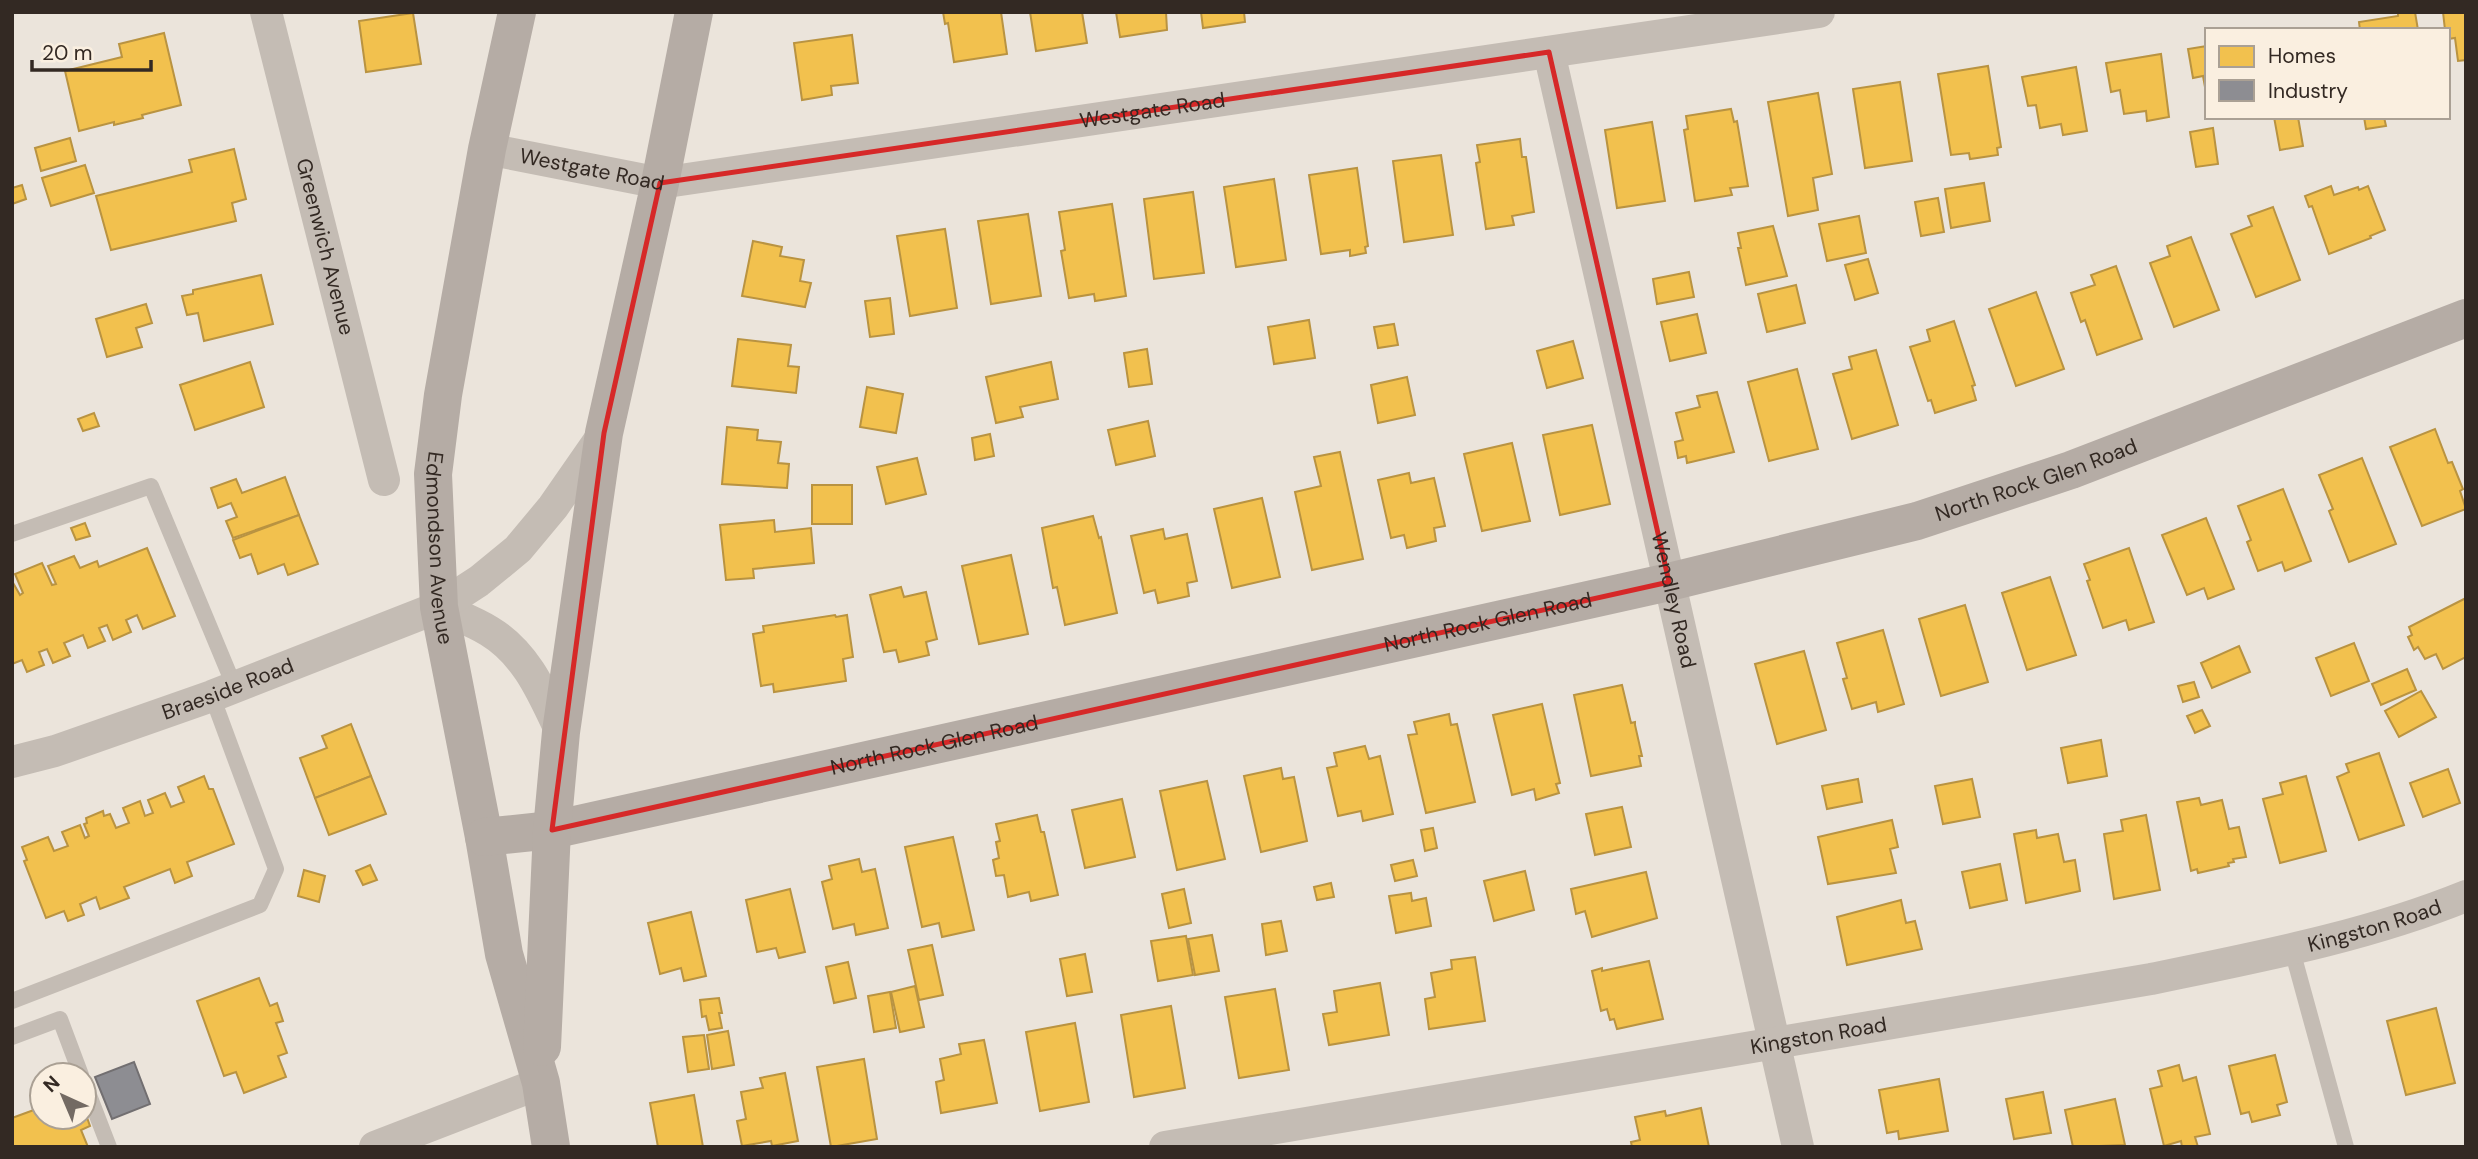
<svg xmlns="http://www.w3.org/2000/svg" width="2478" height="1159" font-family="'DM Sans',sans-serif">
	<rect width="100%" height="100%" fill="#ebe4db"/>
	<!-- homes -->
	<g fill="#f2c14e" stroke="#b99341" stroke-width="2">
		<path d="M943,12H1001L1007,54L954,62L948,23L945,24Z"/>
		<path d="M1030,12H1082L1087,43L1036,51Z"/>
		<path d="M1116,12H1166L1167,30L1120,37Z"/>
		<path d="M1201,12H1244L1245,22L1203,28Z"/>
		<path d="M2398,12H2415L2418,30H2360L2359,22L2398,16Z"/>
		<path d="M2443,12H2466V60L2458,61L2455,38L2448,39V30H2445Z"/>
		<path d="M413,13L421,64L366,72L359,21Z"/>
		<path d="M164,33L181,105L142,115L143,118L114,125V122L79,131L65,71L122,57L119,44Z"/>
		<path d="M852,35L858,83L831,86L832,95L802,100L794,43Z"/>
		<path d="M2207,46V98L2203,76L2193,78L2188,49Z"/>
		<path d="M2161,54L2169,117L2147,121L2146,111L2124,114L2120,90L2111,92L2106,63Z"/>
		<path d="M1988,66L2001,147L1997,148L1998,155L1970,159L1969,153L1951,155L1938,74Z"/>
		<path d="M2076,67L2087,131L2063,135L2061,124L2040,128L2036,105L2028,106L2022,77Z"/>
		<path d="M1900,82L1912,161L1865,168L1853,89Z"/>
		<path d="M1818,93L1832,174L1813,178L1818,210L1788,216L1768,102Z"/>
		<path d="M1731,109L1734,122L1737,121L1748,186L1730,188L1732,195L1695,201L1684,130L1688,129L1686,116Z"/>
		<path d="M2274,117H2298L2303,146L2280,150Z"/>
		<path d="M2364,117H2384L2386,126L2366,129Z"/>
		<path d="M1652,122L1665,201L1617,208L1605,130Z"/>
		<path d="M2213,128L2218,164L2196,167L2190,132Z"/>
		<path d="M70,138L76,161L41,171L35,148Z"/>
		<path d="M1520,139L1522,157H1526L1534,212L1512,216L1514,225L1486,229L1476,163L1480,162L1477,145Z"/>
		<path d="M234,149L246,199L232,203L236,221L111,250L96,196L192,172L189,160Z"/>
		<path d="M1441,155L1453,235L1404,242L1393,161Z"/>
		<path d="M85,165L94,193L51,206L42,178Z"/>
		<path d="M1357,168L1368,246L1365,247L1366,253L1350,256V250L1321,254L1309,175Z"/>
		<path d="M1274,179L1286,260L1236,267L1224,187Z"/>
		<path d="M1984,183L1990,221L1951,228L1945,189Z"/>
		<path d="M22,185L26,199L12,204V188Z"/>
		<path d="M2331,186L2334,195L2358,187L2359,190L2368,186L2385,230L2370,236L2371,238L2329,254L2312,206L2309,207L2305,196Z"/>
		<path d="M1193,192L1204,273L1154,279L1144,199Z"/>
		<path d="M1938,198L1944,232L1921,236L1915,202Z"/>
		<path d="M1112,204L1126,296L1095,301L1094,294L1069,298L1061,251L1065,250L1059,212Z"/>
		<path d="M2273,207L2300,280L2256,297L2231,234L2252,226L2248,216Z"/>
		<path d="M1028,214L1041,296L991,304L978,221Z"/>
		<path d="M1859,216L1866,253L1827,261L1819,224Z"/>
		<path d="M1773,226L1787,276L1746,285L1738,248H1741L1738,233Z"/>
		<path d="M945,229L957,308L910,316L897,236Z"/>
		<path d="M2191,237L2219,310L2174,327L2150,263L2170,256L2167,246Z"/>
		<path d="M753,241L782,247L780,256L804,260L800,281L811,283L805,307L742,296Z"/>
		<path d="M1868,259L1878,293L1855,300L1845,265Z"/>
		<path d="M2116,266L2142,339L2097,355L2085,320L2081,322L2071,293L2095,285L2091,275Z"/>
		<path d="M1689,272L1694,297L1657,304L1653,279Z"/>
		<path d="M261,275L273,324L204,341L198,313L187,315L182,296L193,294V290Z"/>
		<path d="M1796,285L1805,323L1767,332L1758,294Z"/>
		<path d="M2036,292L2064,369L2016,386L1989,309Z"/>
		<path d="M890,298L894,334L870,337L865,301Z"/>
		<path d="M146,304L152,323L136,328L142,347L107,357L96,319Z"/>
		<path d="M1697,314L1706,353L1670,361L1661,322Z"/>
		<path d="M1309,320L1315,358L1274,364L1268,327Z"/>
		<path d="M1954,321L1975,385L1972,386L1976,400L1935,413L1931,400L1928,401L1910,347L1930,341L1927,330Z"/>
		<path d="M1394,324L1398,345L1378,348L1374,327Z"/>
		<path d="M738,339L791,345L788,366L799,367L796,393L732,386Z"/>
		<path d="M1573,341L1583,378L1547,388L1537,351Z"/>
		<path d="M1147,349L1152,384L1129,387L1124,353Z"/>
		<path d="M1876,350L1898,425L1852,439L1833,374L1852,369L1849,357Z"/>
		<path d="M250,362L264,407L195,430L180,385Z"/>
		<path d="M1051,362L1058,399L1020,407L1023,417L996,423L986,377Z"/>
		<path d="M1797,369L1818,449L1769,461L1748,382Z"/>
		<path d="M1407,377L1415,415L1378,423L1371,385Z"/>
		<path d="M867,387L903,394L896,433L860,427Z"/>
		<path d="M1717,392L1734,452L1687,463L1686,456L1678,458L1675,442L1683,440L1676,413L1700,407L1697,396Z"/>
		<path d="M94,413L99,426L83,431L78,419Z"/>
		<path d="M1148,421L1155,456L1116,465L1108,430Z"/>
		<path d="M1592,425L1610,504L1560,515L1543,435Z"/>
		<path d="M727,427L758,430L757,440L781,442L778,463L789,464L787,488L722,484Z"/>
		<path d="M2435,429L2448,463L2452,462L2463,489L2460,491L2466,509L2422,526L2390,447Z"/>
		<path d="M990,434L994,456L975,460L972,438Z"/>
		<path d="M1512,443L1530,521L1482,531L1464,454Z"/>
		<path d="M1340,452L1363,559L1312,570L1295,492L1321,486L1314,457Z"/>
		<path d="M917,458L926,494L886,504L877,467Z"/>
		<path d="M2362,458L2396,544L2349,562L2329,511L2333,509L2319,475Z"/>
		<path d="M1409,473L1411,483L1434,478L1445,526L1434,528L1436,541L1407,548L1404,535L1391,538L1378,480Z"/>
		<path d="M285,477L299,515L233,538L226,521L237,517L231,503L218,508L211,488L236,479L242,493Z"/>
		<rect x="812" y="485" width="40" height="39"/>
		<path d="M2283,489L2311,561L2285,571L2282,562L2258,571L2247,542L2251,540L2238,506Z"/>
		<path d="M1262,498L1280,577L1232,588L1214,509Z"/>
		<path d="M299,515L318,564L288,575L284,564L258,574L251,554L240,558L233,540Z"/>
		<path d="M1093,516L1099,538L1101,537L1117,613L1065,625L1057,587L1053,588L1042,528Z"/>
		<path d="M2206,518L2234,589L2208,599L2204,588L2187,595L2162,535Z"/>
		<path d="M774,520L775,532L811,528L814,563L753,569L754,578L726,580L720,525Z"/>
		<path d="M85,523L90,536L76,540L71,528Z"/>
		<path d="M1163,529L1165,539L1187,534L1197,581L1187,583L1189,596L1158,603L1155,590L1144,593L1131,536Z"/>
		<path d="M147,548L175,616L143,629L137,615L126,620L131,632L113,640L107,625L99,628L105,641L88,648L83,635L64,643L70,656L53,663L47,649L39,652L44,665L27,672L22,660L12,664V581L20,595L23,593L15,574L42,563L52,585L56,584L48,566L74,556L80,568L97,561L99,567Z"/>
		<path d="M2129,548L2154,622L2129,630L2126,620L2103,628L2087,581L2090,580L2084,564Z"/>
		<path d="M1011,555L1028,634L979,644L962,566Z"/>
		<path d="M2050,577L2076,655L2027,670L2002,593Z"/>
		<path d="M901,587L904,597L926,592L937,639L926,642L929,655L899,662L896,650L884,652L870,595Z"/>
		<path d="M2466,598V657L2443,669L2436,654L2425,659L2418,647L2414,650L2408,637L2412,635L2409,627Z"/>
		<path d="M1965,605L1988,682L1941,696L1919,619Z"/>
		<path d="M835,615L836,617L847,615L853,657L843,659L846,681L774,692L773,684L761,686L753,634L764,632L763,626Z"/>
		<path d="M1883,630L1904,704L1878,712L1876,702L1852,709L1843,679L1847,678L1837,643Z"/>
		<path d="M2354,643L2369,681L2331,696L2316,658Z"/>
		<path d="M2239,646L2250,672L2212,688L2201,663Z"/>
		<path d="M1804,651L1826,730L1777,744L1755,664Z"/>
		<path d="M2407,669L2416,690L2381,705L2372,684Z"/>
		<path d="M2194,682L2199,697L2183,702L2178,686Z"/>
		<path d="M1622,685L1631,723L1635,722V725L1642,756H1639L1641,766L1591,776L1574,695Z"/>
		<path d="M2421,691L2436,717L2399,737L2385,711Z"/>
		<path d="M1542,704L1560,783L1556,784L1559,793L1536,800L1534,789L1512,795L1493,715Z"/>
		<path d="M2202,710L2210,726L2195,733L2187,716Z"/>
		<path d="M1449,714L1451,725L1457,724L1475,802L1426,813L1408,735L1417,734L1414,722Z"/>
		<path d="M351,724L371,776L315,798L300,758L327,748L322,736Z"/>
		<path d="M2101,740L2107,776L2068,783L2061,748Z"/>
		<path d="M1365,746L1369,759L1380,756L1393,814L1363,821L1361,811L1338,816L1327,768L1337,766L1334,753Z"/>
		<path d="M2379,753L2404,825L2359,840L2337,777L2349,772L2346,764Z"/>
		<path d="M1281,768L1283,779L1294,777L1307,841L1261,852L1244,776Z"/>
		<path d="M2448,769L2460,803L2423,817L2410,783Z"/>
		<path d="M204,776L209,789H213L234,844L187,862L192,876L175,883L170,869L124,887L129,898L100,909L96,897L80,904L84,915L68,921L64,911L46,918L24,861L27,860L22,847L48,837L54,851L68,846L62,832L80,825L85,838L89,836L84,824L87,823L86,818L103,811L104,816L110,814L116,828L129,823L123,808L140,801L145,816L153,813L148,800L165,793L171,807L184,802L178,787Z"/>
		<path d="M371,776L386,814L329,835L315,798Z"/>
		<path d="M2306,776L2326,851L2280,863L2263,799L2283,794L2280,783Z"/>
		<path d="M1858,779L1862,802L1827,809L1822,786Z"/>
		<path d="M1972,779L1980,817L1943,824L1935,786Z"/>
		<path d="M1207,781L1225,859L1177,870L1160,791Z"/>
		<path d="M2199,798L2201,805L2222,800L2229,829L2239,827L2246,857L2233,859L2234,862L2228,863L2229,866L2198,873L2197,869L2191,871L2177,802Z"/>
		<path d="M1122,799L1135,857L1085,868L1072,810Z"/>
		<path d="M1622,807L1631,847L1595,855L1586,814Z"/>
		<path d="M1037,815L1041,832H1044L1058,895L1031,901L1029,892L1008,897L1004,875L996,876L993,860L999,858L996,842L1000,841L996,824Z"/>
		<path d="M2146,815L2160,890L2114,899L2104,834L2123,831L2121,820Z"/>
		<path d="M1892,820L1898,847L1890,849L1896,873L1828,884L1818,837Z"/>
		<path d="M1433,828L1437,848L1425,851L1421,830Z"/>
		<path d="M2036,830L2037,838L2058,834L2064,862L2075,860L2080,891L2026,903L2014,834Z"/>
		<path d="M953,837L974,930L942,937L939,923L922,927L905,847Z"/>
		<path d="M859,859L862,872L875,869L888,928L856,935L854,924L833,929L822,882L832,879L829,866Z"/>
		<path d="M1413,860L1417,876L1395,881L1391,865Z"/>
		<path d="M2000,864L2007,900L1970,908L1962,872Z"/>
		<path d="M370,865L377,880L363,885L356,871Z"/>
		<path d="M304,870L325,876L319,902L298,896Z"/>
		<path d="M1525,871L1534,910L1494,921L1484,881Z"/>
		<path d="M1646,872L1657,918L1592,937L1585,911L1576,914L1571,889Z"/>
		<path d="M1331,883L1334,897L1317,900L1314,887Z"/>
		<path d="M790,889L805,952L779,958L776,948L757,952L746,900Z"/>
		<path d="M1184,889L1191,923L1169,928L1162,894Z"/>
		<path d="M1411,893L1412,901L1426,898L1431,926L1396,933L1389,896Z"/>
		<path d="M1901,900L1906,923L1915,921L1922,949L1847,965L1837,917Z"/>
		<path d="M691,912L706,976L684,981L681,968L660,974L648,923Z"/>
		<path d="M1281,921L1287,951L1266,955L1262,924Z"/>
		<path d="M1212,935L1219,971L1195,975L1188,939Z"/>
		<path d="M1186,936L1193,975L1158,981L1151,941Z"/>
		<path d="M932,945L943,995L919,1000L908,950Z"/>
		<path d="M1085,954L1092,992L1067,996L1060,959Z"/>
		<path d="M1475,957L1485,1021L1429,1029L1425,999L1435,997L1431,973L1452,969L1451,960Z"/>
		<path d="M1649,961L1663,1019L1617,1029L1614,1019L1610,1020L1607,1009L1601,1011L1592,971L1602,968V971Z"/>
		<path d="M848,962L856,998L834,1003L826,967Z"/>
		<path d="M259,978L270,1006L277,1003L283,1021L276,1023L287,1053L278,1056L286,1077L244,1093L236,1072L224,1076L197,1001Z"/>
		<path d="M1380,983L1389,1035L1329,1045L1323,1014L1337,1012L1334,991Z"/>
		<path d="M915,986L924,1027L900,1032L891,992Z"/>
		<path d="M1275,989L1289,1070L1239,1078L1225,997Z"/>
		<path d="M890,992L896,1028L874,1032L868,996Z"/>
		<path d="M719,998L722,1013H719L722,1028L709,1030L706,1016L702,1017L700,1000Z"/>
		<path d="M1171,1006L1185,1088L1134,1097L1121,1015Z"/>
		<path d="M2436,1008L2455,1083L2406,1095L2387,1021Z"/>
		<path d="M1075,1023L1089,1102L1040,1111L1026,1032Z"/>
		<path d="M728,1031L734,1065L712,1069L707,1035Z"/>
		<path d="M704,1035L709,1069L688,1072L683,1037Z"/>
		<path d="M984,1040L997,1103L941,1113L936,1082L944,1080L940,1059L961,1054L959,1044Z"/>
		<path d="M2275,1055L2287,1102L2277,1105L2280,1115L2252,1122L2249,1112L2241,1114L2229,1066Z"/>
		<path d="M864,1059L877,1139L831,1147L817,1067Z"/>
		<path d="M2179,1065L2183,1081L2196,1077L2210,1134L2195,1137L2198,1147H2182L2181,1141L2164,1146L2150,1089L2162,1086L2158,1071Z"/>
		<path d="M785,1073L798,1141L772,1146L771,1141L742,1146L737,1121L746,1119L741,1092L763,1088L760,1078Z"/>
		<path d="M1939,1079L1948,1131L1899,1139L1898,1131L1887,1133L1879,1090Z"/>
		<path d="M2043,1092L2051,1133L2014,1139L2006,1099Z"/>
		<path d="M694,1095L703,1147H658L650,1103Z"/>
		<path d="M2115,1099L2125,1145L2073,1147L2065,1110Z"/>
		<path d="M42,1107V1117H84V1109L90,1126L81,1130L88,1147H12V1118Z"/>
		<path d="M1701,1108L1709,1147H1632L1631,1142L1640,1140L1635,1117L1665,1111L1666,1116Z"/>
	</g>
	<!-- industry -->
	<path fill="#8d8d92" stroke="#726f71" stroke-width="2" d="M134,1062L150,1104L112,1119L95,1077Z"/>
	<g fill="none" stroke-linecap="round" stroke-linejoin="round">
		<!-- lane -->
		<g stroke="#c4bcb4" stroke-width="16">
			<path d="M12,534L151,486L235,688"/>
			<path d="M2292,950L2346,1147"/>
			<path d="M12,1001L260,905L276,869L212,696"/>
			<path d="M12,1037L60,1019L81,1075"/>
			<path d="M84,1082L109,1147"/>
		</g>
		<!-- street -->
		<g stroke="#c4bcb4" stroke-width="32">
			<path id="s1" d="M266,12L384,480"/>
			<path id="s2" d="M1549,52L1798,1147"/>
			<path id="s3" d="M487,149L660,183L1819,12"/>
			<path d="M439,607C455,615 473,621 489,631C527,654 543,694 561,732"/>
			<path id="s4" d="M12,762L55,751L212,696L439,607L479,581L518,549L553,507L603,435"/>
			<path d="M375,1147L541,1083"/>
			<path id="s5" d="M1165,1147L2151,979C2257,957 2365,937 2466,896"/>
		</g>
		<!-- secondary -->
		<g stroke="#b5aca5" stroke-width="38">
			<path id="s6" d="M517,12L487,149L443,395L433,474L439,607L484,837L504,954L541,1083L551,1147"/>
			<path id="s7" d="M484,837L552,830L1669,582L1917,521L2071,470L2466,318"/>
			<path d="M542,1047L552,830L561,732L604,433L660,183L694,12"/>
		</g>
	</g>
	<!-- marked area -->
	<path fill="none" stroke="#d62828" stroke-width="5" stroke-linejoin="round" d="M1549,52L1669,582L552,830L604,433L660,183Z"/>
	<g text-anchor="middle" stroke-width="7" stroke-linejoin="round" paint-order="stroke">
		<!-- street labels -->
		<g font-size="21" fill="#332923" stroke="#faefe0">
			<text dy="7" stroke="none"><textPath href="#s3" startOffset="674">Westgate Road</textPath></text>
			<text dy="7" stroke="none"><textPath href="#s3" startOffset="107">Westgate Road</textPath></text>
			<text dy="7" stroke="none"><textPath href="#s1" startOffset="242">Greenwich Avenue</textPath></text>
			<text dy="7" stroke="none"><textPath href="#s7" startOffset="1594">North Rock Glen Road</textPath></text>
			<text dy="7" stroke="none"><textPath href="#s6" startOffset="544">Edmondson Avenue</textPath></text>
			<text dy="7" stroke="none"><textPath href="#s2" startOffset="562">Wendley Road</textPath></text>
			<text dy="7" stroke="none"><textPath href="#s7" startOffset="1027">North Rock Glen Road</textPath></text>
			<text dy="7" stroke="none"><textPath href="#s4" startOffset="228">Braeside Road</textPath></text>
			<text dy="7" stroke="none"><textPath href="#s7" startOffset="460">North Rock Glen Road</textPath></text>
			<text dy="7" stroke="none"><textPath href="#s5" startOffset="1230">Kingston Road</textPath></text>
			<text dy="7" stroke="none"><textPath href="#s5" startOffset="663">Kingston Road</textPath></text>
		</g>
	</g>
	<!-- border -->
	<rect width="2478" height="1159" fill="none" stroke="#332923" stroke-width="28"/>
	<!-- legend -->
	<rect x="2205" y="28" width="245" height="91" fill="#faefe0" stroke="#aaa094" stroke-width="2"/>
	<rect x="2219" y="46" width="35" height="21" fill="#f2c14e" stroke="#aaa094" stroke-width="2"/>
	<text x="2268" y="63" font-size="21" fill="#332923">Homes</text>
	<rect x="2219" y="80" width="35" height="21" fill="#8d8d92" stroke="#aaa094" stroke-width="2"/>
	<text x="2268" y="98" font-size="21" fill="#332923">Industry</text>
	<!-- north arrow -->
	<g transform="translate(63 1096) rotate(316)"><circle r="33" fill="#faefe0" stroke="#aaa094" stroke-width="2"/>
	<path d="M0-5L12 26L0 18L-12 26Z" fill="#736a63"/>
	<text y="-10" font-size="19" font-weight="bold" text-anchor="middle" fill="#332923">N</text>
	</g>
	<!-- scale -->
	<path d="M32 60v10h119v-10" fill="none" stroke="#332923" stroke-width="3.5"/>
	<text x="42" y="60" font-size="21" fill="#332923" stroke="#faefe0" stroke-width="5" paint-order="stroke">20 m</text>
</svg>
